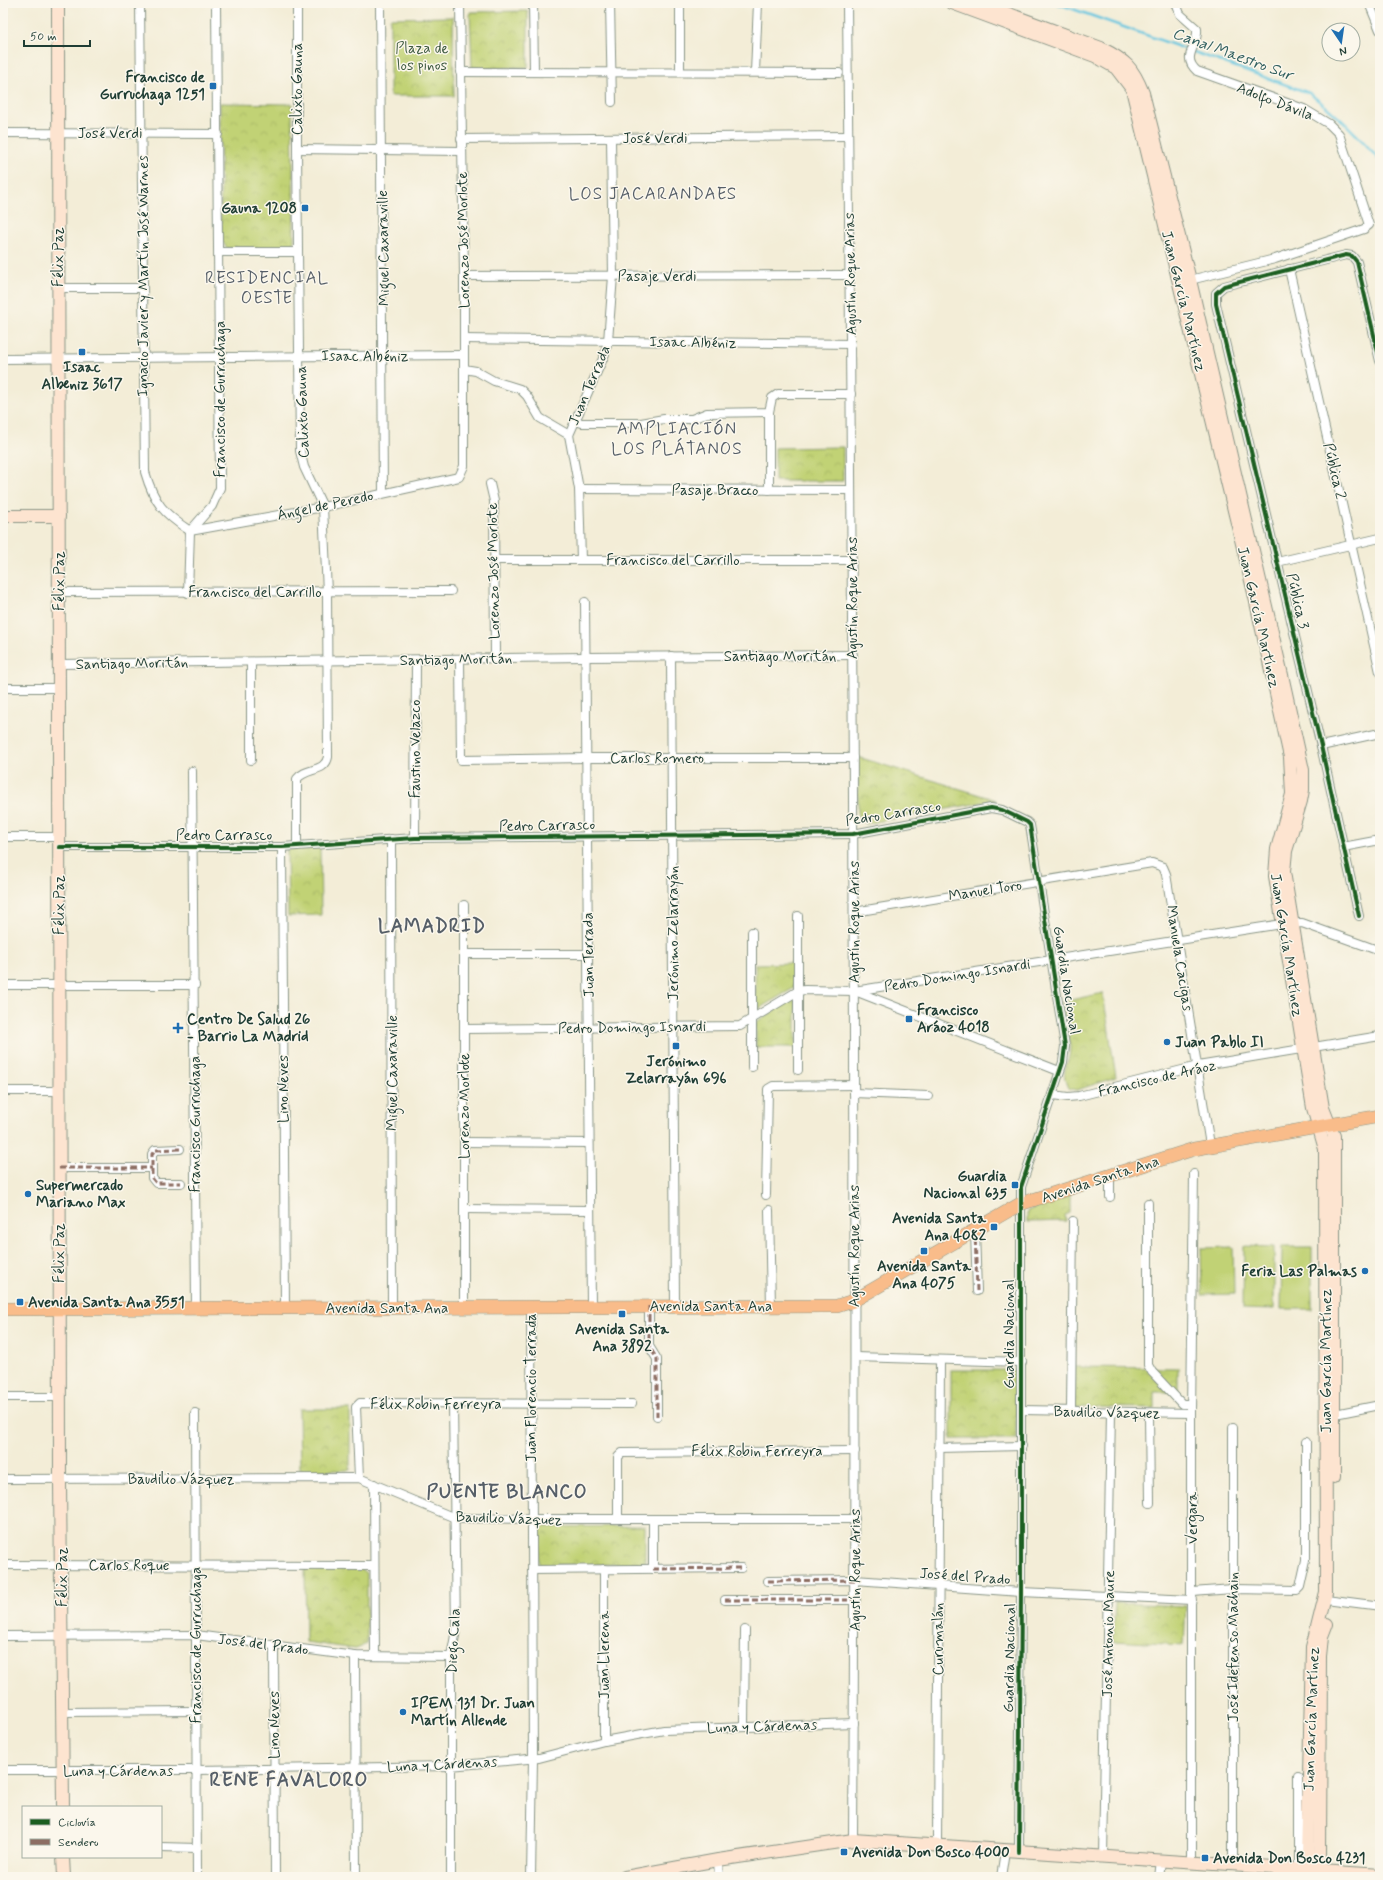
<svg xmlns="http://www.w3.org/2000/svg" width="1383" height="1880" font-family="Mynerve,sans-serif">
	<defs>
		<pattern id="park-crowns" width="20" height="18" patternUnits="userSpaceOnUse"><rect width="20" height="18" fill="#c1d275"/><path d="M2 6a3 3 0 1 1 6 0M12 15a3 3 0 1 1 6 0" fill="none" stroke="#a5b566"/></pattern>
	</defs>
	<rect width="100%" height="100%" fill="#fbf7ec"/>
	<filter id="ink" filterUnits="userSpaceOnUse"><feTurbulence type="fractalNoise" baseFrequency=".025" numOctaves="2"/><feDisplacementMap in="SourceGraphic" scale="8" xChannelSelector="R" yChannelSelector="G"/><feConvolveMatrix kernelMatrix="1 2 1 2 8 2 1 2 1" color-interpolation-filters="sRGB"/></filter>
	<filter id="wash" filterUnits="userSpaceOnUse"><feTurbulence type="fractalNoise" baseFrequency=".012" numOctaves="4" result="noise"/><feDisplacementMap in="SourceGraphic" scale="16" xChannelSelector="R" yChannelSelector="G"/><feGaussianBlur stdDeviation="0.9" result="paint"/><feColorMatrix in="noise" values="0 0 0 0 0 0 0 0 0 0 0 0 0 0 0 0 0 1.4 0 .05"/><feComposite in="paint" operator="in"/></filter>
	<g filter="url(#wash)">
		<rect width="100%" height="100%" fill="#f3edd7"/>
		<!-- grass -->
		<g fill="#c1d275" stroke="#708854">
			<path d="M1244,1246L1274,1247V1309L1243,1308Z"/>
			<path d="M1233,1247L1234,1294L1202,1295L1201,1248Z"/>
			<path d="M1282,1247H1312V1309H1281Z"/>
		</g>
		<!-- park -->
		<g fill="url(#park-crowns)" stroke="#708854">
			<path d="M528,11V67L472,69L470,12Z"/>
			<path d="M453,17L454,96H390V18Z"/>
			<path d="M220,103L292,104L294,242L286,249L227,248L221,240Z"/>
			<path d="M843,447V481H775V448Z"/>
			<path d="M858,757L996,800L865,824L858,818Z"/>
			<path d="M320,847L321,915L288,916L287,849Z"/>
			<path d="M796,963L794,988L756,1010L755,964Z"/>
			<path d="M1103,993L1116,1077L1077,1090L1068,1088C1059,1069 1070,1065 1070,1048C1070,1033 1064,1016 1062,1002Z"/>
			<path d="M796,997V1047H756V1022Z"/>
			<path d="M1070,1194V1213L1065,1215L1066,1221L1027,1222V1211Z"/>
			<path d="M1073,1367L1178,1368V1392H1154V1408L1073,1407Z"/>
			<rect x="951" y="1370" width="65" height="69"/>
			<path d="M299,1409H350V1470L300,1471Z"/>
			<path d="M645,1526V1564L539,1565V1527Z"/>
			<path d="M305,1568L362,1569L367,1573V1644L355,1649L306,1642Z"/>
			<path d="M1115,1603L1186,1606L1184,1645L1113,1641Z"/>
		</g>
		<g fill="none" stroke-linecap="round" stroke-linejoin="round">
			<!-- stream -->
			<path stroke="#62c6e0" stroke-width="2.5" d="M1056,3L1309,93C1337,114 1358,134 1380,161"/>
		</g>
	</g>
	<g filter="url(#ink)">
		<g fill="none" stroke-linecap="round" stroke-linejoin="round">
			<!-- street casing -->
			<g stroke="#899586" stroke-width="10">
				<g id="street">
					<path d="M140,3L145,472C154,503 164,514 190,531"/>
					<path d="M380,3L383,493"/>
					<path d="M533,3L534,72"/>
					<path d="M610,3L612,102"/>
					<path d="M680,3V72"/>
					<path d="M847,3C853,615 857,1228 853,1840"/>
					<path d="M1176,3L1180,14L1197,29C1199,46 1180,56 1197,71L1304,109L1329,124L1339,134L1369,225L1364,229L1275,259L1190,280"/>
					<path d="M1369,3L1380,30"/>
					<path d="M460,72L839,73"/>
					<path d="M755,72L758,3"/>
					<path d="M3,133L218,134"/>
					<path d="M461,139L848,136"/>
					<path d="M297,149L461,151"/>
					<path d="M219,252H298"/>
					<path d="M1289,269L1380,672"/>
					<path d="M464,276L850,275"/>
					<path d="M58,288H143"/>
					<path d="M464,339L851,344"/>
					<path d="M3,359L464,355"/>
					<path d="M464,369L476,371L494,381L520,389L527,396L540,418L569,435"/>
					<path d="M769,412V490"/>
					<path d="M575,421L582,423H641L664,419H692L707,413L769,412L772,398L778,394H851"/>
					<path d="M490,484L494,501L495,659"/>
					<path d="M579,489L851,490"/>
					<path d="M190,531L323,507L459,477L464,466V276L460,3"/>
					<path d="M494,560H852"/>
					<path d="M581,560L579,489L569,435L605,354L608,341L613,276L611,138"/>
					<path d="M1277,562L1380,538"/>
					<path d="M59,592L451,591"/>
					<path d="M188,593L190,531L212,506L220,488L216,3"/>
					<path d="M585,602L591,1307"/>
					<path d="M671,656L675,1306"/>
					<path d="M460,659L461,760L586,758H853"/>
					<path d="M251,662V760"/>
					<path d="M59,664L585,657L853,655"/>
					<path d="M3,688H59"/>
					<path d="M1321,746L1380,733"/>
					<path d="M192,771L196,1309"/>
					<path d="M3,837H59"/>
					<path d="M415,838L416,660"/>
					<path d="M391,839L392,1308"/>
					<path d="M297,846V779C306,767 325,773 328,757L327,592L323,507L304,467L300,451L297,149V3"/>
					<path d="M59,847H282L415,838L853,834L991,808L1002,810L1027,822L1030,825L1065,1046L1063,1062L1021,1187V1592L1019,1852"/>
					<path d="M282,847L285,1308"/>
					<path d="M1343,847L1380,840"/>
					<path d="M464,905V1307"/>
					<path d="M854,912L1152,863L1163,867L1166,874L1210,1145"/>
					<path d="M1359,916L1321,746L1216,304V293L1224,286L1346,255L1352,256L1357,262L1380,361"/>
					<path d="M752,932V1067"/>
					<path d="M464,954H588"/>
					<path d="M3,985H195"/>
					<path d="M855,991L1059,1071"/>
					<path d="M464,1029L740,1026L798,991L805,990L854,991L1282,924L1302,923L1380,951"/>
					<path d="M798,1070V916"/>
					<path d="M3,1091H59"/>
					<path d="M854,1093L928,1096"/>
					<path d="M1052,1095L1068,1097L1079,1096L1198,1066L1380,1036"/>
					<path d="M464,1142L589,1143"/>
					<path d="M180,1149L155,1150L152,1154V1178L156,1183H181"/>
					<path d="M59,1168H152"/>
					<path d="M1110,1175V1197"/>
					<path d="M766,1195L768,1089L773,1086L854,1085"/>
					<path d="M1148,1203V1365L1152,1372L1182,1404H1191"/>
					<path d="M464,1209L590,1210"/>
					<path d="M769,1210L771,1306"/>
					<path d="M975,1231L977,1291"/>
					<path d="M649,1306V1346L657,1359V1416"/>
					<path d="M855,1357L1022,1362"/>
					<path d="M3,1397H60"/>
					<path d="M1022,1410L1191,1413"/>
					<path d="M1071,1411L1073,1221"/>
					<path d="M195,1413L197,1877"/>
					<path d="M1149,1413L1150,1503"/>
					<path d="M1335,1414L1380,1405"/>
					<path d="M1233,1428V1866"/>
					<path d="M939,1448L1022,1446"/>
					<path d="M359,1478L356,1407L360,1403L632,1404"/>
					<path d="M3,1479L359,1478L455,1518L532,1519H855"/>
					<path d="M374,1484L375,1656"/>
					<path d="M618,1519V1457L622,1453L855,1451"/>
					<path d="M653,1519V1569"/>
					<path d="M3,1565L374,1566"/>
					<path d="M604,1569V1741"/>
					<path d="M532,1570L741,1568"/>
					<path d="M768,1581L855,1580L1021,1592L1192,1600"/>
					<path d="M1192,1592L1233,1589L1297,1590L1300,1587L1306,1560V1442"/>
					<path d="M1326,1599L1380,1606"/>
					<path d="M725,1600H856"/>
					<path d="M3,1636L196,1635L355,1656L451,1657"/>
					<path d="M274,1645L275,1877"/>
					<path d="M355,1656L356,1877"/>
					<path d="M62,1712L196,1711"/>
					<path d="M744,1726L745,1630"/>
					<path d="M3,1770H196L450,1766L539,1758L604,1741L664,1730L854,1723"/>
					<path d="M937,1845L940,1360"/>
					<path d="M161,1847L197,1848"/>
					<path d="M1103,1857L1111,1412"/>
					<path d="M718,1860L719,1877"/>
					<path d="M1191,1863V1413L1194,1174"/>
					<path d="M1298,1871V1776"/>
					<path d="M451,1877V1657L456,1630L453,1404"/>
					<path d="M531,1877L533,1759L531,1307"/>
					<path d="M1001,1877L1005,1851"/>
					<path d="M1159,1877L1161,1861"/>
				</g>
			</g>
			<!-- secondary casing -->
			<g stroke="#899586" stroke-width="14">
				<g id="secondary">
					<path d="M58,3L60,1480L63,1807"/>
					<path d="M952,3L1095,56L1116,68L1132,89L1254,593L1290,757L1292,794L1277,849L1275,876L1313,1108L1325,1149L1326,1592L1312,1648L1307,1859L1309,1877"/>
					<path d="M979,3L1101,48C1125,60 1133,67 1143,93L1190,280L1282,675L1303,770V790L1301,801L1286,851L1284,872L1323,1108L1334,1136V1477"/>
					<path d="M3,516H59"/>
					<path d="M63,1857L64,1877"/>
					<path d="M625,1877L718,1860L853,1840L1380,1875"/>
					<path d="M1322,1877L1319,1858L1320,1656L1322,1637L1327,1624"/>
				</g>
			</g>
			<!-- primary casing -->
			<g stroke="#899586" stroke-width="14">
				<path id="primary" d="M3,1309L837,1306L853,1301L1020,1204L1194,1149L1380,1116"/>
			</g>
			<!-- street -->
			<use href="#street" stroke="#fff" stroke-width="8"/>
			<!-- secondary -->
			<use href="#secondary" stroke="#fde4d0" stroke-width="12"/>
			<!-- primary -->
			<use href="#primary" stroke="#f9bc8a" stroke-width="13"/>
			<!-- quiet -->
			<g stroke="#8d6e63" stroke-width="3" stroke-dasharray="6 3" stroke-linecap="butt">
				<path d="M180,1149L155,1150L152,1154V1178L156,1183H181"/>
				<path d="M59,1168H152"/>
				<path d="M975,1231L977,1291"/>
				<path d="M649,1306V1346L657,1359V1416"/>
				<path d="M653,1569L741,1568"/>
				<path d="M768,1581L855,1580"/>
				<path d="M725,1600H856"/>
			</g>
			<!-- cycleway casing -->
			<g stroke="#fbf7ec" stroke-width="6">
				<g id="cycleway">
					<path d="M59,847H282L415,838L853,834L991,808L1002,810L1027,822L1030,825L1065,1046L1063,1062L1021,1187V1592L1019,1852"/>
					<path d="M1359,916L1321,746L1216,304V293L1224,286L1346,255L1352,256L1357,262L1380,361"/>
				</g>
			</g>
			<!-- cycleway -->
			<use href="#cycleway" stroke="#1b5e20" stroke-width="4"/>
		</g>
	</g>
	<!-- markers -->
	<g fill="#1f6fb2" stroke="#fbf7ec" stroke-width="1.5">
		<rect x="209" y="82" width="8" height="8" rx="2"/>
		<rect x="301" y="204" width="8" height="8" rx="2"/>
		<rect x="78" y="348" width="8" height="8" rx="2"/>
		<rect x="905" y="1015" width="8" height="8" rx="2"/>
		<path d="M176 1022h4v4h4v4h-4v4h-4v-4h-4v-4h4z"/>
		<circle cx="1167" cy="1042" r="4"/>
		<rect x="672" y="1042" width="8" height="8" rx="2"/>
		<rect x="1011" y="1181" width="8" height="8" rx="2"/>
		<circle cx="28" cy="1194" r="4"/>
		<rect x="990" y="1223" width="8" height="8" rx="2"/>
		<rect x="920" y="1247" width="8" height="8" rx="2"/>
		<circle cx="1365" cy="1271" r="4"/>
		<rect x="16" y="1298" width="8" height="8" rx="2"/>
		<rect x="618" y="1310" width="8" height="8" rx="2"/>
		<circle cx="403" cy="1712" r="4"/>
		<rect x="840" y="1848" width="8" height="8" rx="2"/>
		<rect x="1201" y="1854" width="8" height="8" rx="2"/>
	</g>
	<g text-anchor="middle" stroke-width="3" stroke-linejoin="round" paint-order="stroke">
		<!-- park labels -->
		<g font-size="15" fill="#3f5b41" stroke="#fbf7ec">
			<text x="422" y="53">Plaza de<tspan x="422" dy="17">los pinos</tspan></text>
		</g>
		<!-- poi labels -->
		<g font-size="15" font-weight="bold" fill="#1f3d34" stroke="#fbf7ec" text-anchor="start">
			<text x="205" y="82" text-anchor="end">Francisco de<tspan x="205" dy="17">Gurruchaga 1251</tspan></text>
			<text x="297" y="213" text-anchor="end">Gauna 1208</text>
			<text x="82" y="372" text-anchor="middle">Isaac<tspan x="82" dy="17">Albeniz 3617</tspan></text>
			<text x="917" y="1015">Francisco<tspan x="917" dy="17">Aráoz 4018</tspan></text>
			<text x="187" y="1024">Centro De Salud 26<tspan x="187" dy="17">- Barrio La Madrid</tspan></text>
			<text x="1175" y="1047">Juan Pablo II</text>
			<text x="676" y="1066" text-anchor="middle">Jerónimo<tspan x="676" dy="17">Zelarrayán 696</tspan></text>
			<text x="1007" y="1181" text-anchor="end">Guardia<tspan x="1007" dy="17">Nacional 635</tspan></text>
			<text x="36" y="1190">Supermercado<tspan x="36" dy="17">Mariano Max</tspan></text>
			<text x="986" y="1223" text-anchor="end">Avenida Santa<tspan x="986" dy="17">Ana 4082</tspan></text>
			<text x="924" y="1271" text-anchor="middle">Avenida Santa<tspan x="924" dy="17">Ana 4075</tspan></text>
			<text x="1357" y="1276" text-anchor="end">Feria Las Palmas</text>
			<text x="28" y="1307">Avenida Santa Ana 3551</text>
			<text x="622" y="1334" text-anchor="middle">Avenida Santa<tspan x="622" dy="17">Ana 3892</tspan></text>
			<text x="411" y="1708">IPEM 131 Dr. Juan<tspan x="411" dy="17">Martín Allende</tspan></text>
			<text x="852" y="1857">Avenida Don Bosco 4000</text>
			<text x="1213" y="1863">Avenida Don Bosco 4231</text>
		</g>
		<!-- street labels -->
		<g font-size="15" fill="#1f3d34" stroke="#fbf7ec">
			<text transform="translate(297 89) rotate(-90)" y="5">Calixto Gauna</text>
			<text transform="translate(1275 101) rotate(21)" y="5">Adolfo Dávila</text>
			<text x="110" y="138">José Verdi</text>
			<text x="655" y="143">José Verdi</text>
			<text transform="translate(463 240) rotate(-91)" y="5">Lorenzo José Morlote</text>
			<text transform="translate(383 248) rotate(-91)" y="5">Miguel Caxaraville</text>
			<text transform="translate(58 257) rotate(-90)" y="5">Félix Paz</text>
			<text transform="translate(850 274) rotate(-91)" y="5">Agustín Roque Arias</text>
			<text transform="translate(143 276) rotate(-90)" y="5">Ignacio Javier y Martín José Warnes</text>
			<text x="657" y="281">Pasaje Verdi</text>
			<text transform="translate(1184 301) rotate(76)" y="5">Juan García Martínez</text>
			<text transform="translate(693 342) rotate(1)" y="5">Isaac Albéniz</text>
			<text x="365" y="361">Isaac Albéniz</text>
			<text transform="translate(589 385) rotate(-67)" y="5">Juan Terrada</text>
			<text transform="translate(220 399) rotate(-90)" y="5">Francisco de Gurruchaga</text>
			<text transform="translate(302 412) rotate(-92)" y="5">Calixto Gauna</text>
			<text transform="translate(1335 471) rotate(77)" y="5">Pública 2</text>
			<text x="715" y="495">Pasaje Bracco</text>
			<text transform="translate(325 505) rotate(-12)" y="5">Ángel de Peredo</text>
			<text x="673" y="565">Francisco del Carrillo</text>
			<text transform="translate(493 571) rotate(-91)" y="5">Lorenzo José Morlote</text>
			<text transform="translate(59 581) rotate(-90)" y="5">Félix Paz</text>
			<text x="255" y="597">Francisco del Carrillo</text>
			<text transform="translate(852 598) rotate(-90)" y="5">Agustín Roque Arias</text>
			<text transform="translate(1298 601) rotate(77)" y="5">Pública 3</text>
			<text transform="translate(1259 617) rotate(77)" y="5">Juan García Martínez</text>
			<text x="780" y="661">Santiago Moritán</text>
			<text transform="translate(456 659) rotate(-1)" y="5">Santiago Moritán</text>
			<text transform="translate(132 663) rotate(-1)" y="5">Santiago Moritán</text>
			<text transform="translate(415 749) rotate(-90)" y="5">Faustino Velazco</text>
			<text x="657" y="763">Carlos Romero</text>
			<text transform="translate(893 813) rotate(-9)" y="5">Pedro Carrasco</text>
			<text transform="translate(547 825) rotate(-1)" y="5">Pedro Carrasco</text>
			<text x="224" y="840">Pedro Carrasco</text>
			<text transform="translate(985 890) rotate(-9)" y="5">Manuel Toro</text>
			<text transform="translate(59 905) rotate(-90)" y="5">Félix Paz</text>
			<text transform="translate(854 922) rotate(-90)" y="5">Agustín Roque Arias</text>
			<text transform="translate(673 933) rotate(-90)" y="5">Jerónimo Zelarrayán</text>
			<text transform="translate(1287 945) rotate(81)" y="5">Juan García Martínez</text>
			<text transform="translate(588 955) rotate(-91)" y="5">Juan Terrada</text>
			<text transform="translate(1180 958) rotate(81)" y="5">Manuela Cacigas</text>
			<text transform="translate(957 975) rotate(-9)" y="5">Pedro Domingo Isnardi</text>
			<text transform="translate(1067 980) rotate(81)" y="5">Guardia Nacional</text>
			<text transform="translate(632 1027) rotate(-1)" y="5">Pedro Domingo Isnardi</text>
			<text transform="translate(392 1073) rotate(-90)" y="5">Miguel Caxaraville</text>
			<text transform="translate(1157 1078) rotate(-13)" y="5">Francisco de Aráoz</text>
			<text transform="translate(283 1089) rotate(-90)" y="5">Lino Neves</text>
			<text transform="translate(464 1106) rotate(-90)" y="5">Lorenzo Morlote</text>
			<text transform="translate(195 1124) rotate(-90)" y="5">Francisco Gurruchaga</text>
			<text transform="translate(1100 1179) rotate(-18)" y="5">Avenida Santa Ana</text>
			<text transform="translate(854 1246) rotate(-90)" y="5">Agustín Roque Arias</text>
			<text transform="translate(59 1253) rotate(-90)" y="5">Félix Paz</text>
			<text x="711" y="1311">Avenida Santa Ana</text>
			<text x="387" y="1313">Avenida Santa Ana</text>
			<text transform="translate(1009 1334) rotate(-90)" y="5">Guardia Nacional</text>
			<text transform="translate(1326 1361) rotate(-90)" y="5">Juan García Martínez</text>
			<text transform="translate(531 1388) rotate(-90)" y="5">Juan Florencio Terrada</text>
			<text x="436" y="1409">Félix Robin Ferreyra</text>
			<text transform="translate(1107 1412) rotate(1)" y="5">Baudilio Vázquez</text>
			<text x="757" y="1456">Félix Robin Ferreyra</text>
			<text x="181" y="1484">Baudilio Vázquez</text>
			<text transform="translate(509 1518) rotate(2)" y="5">Baudilio Vázquez</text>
			<text transform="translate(1192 1518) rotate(-90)" y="5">Vergara</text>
			<text x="129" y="1570">Carlos Roque</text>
			<text transform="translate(855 1570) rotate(-90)" y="5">Agustín Roque Arias</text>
			<text transform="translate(965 1576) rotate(4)" y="5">José del Prado</text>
			<text transform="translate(62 1577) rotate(-90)" y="5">Félix Paz</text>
			<text transform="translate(1108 1634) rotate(-89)" y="5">José Antonio Maure</text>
			<text transform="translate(938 1639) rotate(-90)" y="5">Curumalán</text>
			<text transform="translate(453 1641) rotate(-87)" y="5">Diego Cala</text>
			<text transform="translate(263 1644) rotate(7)" y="5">José del Prado</text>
			<text transform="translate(196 1645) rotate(-90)" y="5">Francisco de Gurruchaga</text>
			<text transform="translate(1233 1647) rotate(-90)" y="5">José Idefenso Machain</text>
			<text transform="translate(604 1655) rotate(-90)" y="5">Juan Llerena</text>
			<text transform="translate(1009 1658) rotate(-89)" y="5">Guardia Nacional</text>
			<text transform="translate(1311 1719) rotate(-88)" y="5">Juan García Martínez</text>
			<text transform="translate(274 1725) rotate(-90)" y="5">Lino Neves</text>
			<text transform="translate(762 1726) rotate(-2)" y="5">Luna y Cárdenas</text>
			<text transform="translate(442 1764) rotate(-3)" y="5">Luna y Cárdenas</text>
			<text x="118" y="1776">Luna y Cárdenas</text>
		</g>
		<!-- water labels -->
		<g font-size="16" font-style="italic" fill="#305f5f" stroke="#fbf7ec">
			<text transform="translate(1233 53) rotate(20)" y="6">Canal Maestro Sur</text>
		</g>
		<!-- quarter labels -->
		<g font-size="17" letter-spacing="1" fill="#565f68" stroke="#fbf7ec">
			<text x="653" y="199">LOS JACARANDAES</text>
			<text x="267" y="283">RESIDENCIAL<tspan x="267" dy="20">OESTE</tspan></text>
			<text x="677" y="434">AMPLIACIÓN<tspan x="677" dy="20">LOS PLÁTANOS</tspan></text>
		</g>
		<!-- district labels -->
		<g font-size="19" font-weight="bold" letter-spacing="1" fill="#565f68" stroke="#fbf7ec">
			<text x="432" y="932">LAMADRID</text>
			<text x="507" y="1498">PUENTE BLANCO</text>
			<text x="289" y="1786">RENE FAVALORO</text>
		</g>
	</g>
	<!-- margin -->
	<rect width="1383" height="1880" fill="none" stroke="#fbf7ec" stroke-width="16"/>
	<!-- legend -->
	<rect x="22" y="1806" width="140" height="52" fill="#fbf7ec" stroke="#a3ada2"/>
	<rect x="30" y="1819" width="20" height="6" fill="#1b5e20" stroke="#a3ada2"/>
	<text x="58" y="1826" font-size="12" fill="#1f3d34">Ciclovía</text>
	<rect x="30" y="1839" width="20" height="6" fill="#8d6e63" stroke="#a3ada2"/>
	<text x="58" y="1846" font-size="12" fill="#1f3d34">Sendero</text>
	<!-- north arrow -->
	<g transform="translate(1341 42) rotate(167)"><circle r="19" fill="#fbf7ec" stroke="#a3ada2"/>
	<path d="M0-3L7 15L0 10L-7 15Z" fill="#1f6fb2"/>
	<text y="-6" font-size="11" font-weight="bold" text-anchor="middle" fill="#1f3d34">N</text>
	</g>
	<!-- scale -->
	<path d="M24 40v6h66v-6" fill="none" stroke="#1f3d34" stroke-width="2"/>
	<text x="30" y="40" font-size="12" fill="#1f3d34" stroke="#fbf7ec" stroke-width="3" paint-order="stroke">50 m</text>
</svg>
